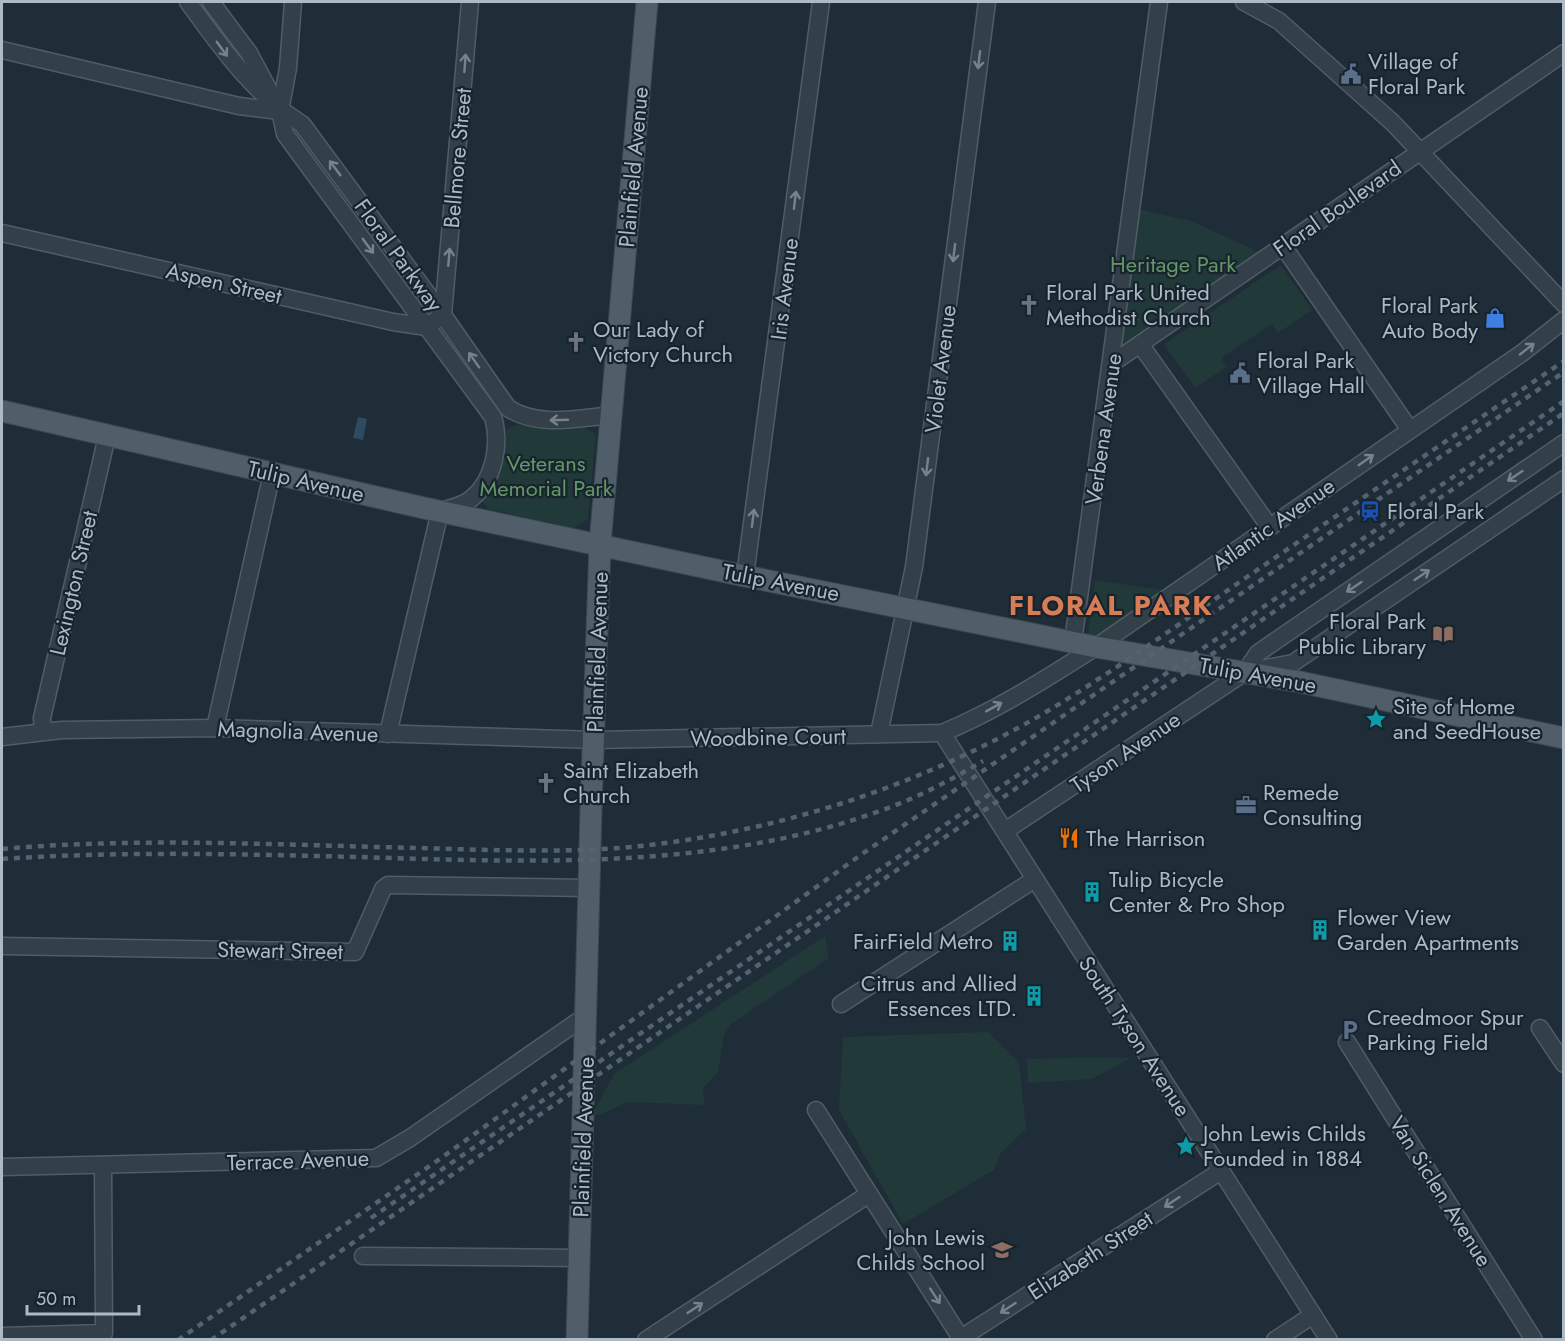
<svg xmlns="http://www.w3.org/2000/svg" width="1565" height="1341" font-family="Jost,sans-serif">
	<rect width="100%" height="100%" fill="#1f2d38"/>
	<!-- green -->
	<g fill="#213939">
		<path d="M1133,208L1191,221L1266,255L1114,359Z"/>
		<path d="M1281,265L1312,310L1278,333L1272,324L1221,358L1226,367L1195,388L1164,344Z"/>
		<path d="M518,425L551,430L585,428L596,434L588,519L574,528L488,509L482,501L502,465L507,428Z"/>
		<path d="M1095,580L1163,590L1105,636L1088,634Z"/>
		<path d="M825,936L829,958L731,1024L724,1035L718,1072L703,1088L705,1105L627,1102L600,1115H592L614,1074Z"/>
		<path d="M988,1032L1019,1062L1026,1129L1000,1154L994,1170L903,1224L839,1110L843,1037Z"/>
		<path d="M1108,1057L1131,1058L1092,1079L1028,1083L1027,1059Z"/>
	</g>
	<!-- water -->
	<path fill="#304a5f" d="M358,417L367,419L363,440L353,438Z"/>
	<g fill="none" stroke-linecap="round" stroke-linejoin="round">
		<!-- minor casing -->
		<g stroke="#505d66" stroke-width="19">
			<g id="minor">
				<path d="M188,2C221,47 253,94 302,124L443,315L508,408C538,428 578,418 612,415"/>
				<path d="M211,2L249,53L280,111L285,134L493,417C501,444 494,481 471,499C462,506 451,508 440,511L388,734"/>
				<path d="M1244,2L1279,21L1393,123L1564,304"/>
				<path d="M2,50L239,106L280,111"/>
				<path d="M280,111L288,68L293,2"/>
				<path d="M2,233L393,322L427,327L443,315L470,2"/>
				<path d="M1283,246L1410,430"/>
				<path d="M1140,344L1269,526"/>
				<path d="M1111,364L1564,53"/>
				<path d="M745,576L821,2"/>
				<path d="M1073,642L1159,2"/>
				<path d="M1245,672L1258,653L1564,443"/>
				<path d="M215,728L272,473"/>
				<path d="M43,731L42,718L107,436"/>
				<path d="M942,733L1329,1340"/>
				<path d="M879,734L914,567L987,2"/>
				<path d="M2,737L62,730L215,728L595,740L942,733C996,711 1047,678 1096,647L1522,353L1564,320"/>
				<path d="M1005,831L1245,672L1293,663L1564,479"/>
				<path d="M2,946L355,952L383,889L388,885L589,888"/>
				<path d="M841,1004L1035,879"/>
				<path d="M1540,1028L1564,1064"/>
				<path d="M1347,1042L1534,1340"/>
				<path d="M816,1110L962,1340"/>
				<path d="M2,1167L376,1158L410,1138L587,1015"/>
				<path d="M363,1256L580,1258"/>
				<path d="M2,1336L104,1333L103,1165"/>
				<path d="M646,1340L869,1194"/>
				<path d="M958,1340L1221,1171"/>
				<path d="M1275,1340L1313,1315"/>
			</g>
		</g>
		<!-- major casing -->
		<g stroke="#3c4852" stroke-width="23">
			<g id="major">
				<path d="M2,411L424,508L745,576L1096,647L1300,682L1564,738"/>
				<path d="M577,1340L591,809L600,544L647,2"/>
			</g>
		</g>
		<!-- minor -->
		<use href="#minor" stroke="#333f49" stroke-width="16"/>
		<!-- major -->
		<use href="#major" stroke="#505e69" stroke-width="21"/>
		<!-- rail -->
		<g stroke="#546370" stroke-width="4.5" stroke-dasharray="6 6" stroke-linecap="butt">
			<path d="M2,849C140,837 280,845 419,848C489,850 561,853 631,847C773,833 911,789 1034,719C1108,676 1177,625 1247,577C1352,505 1458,433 1564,361"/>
			<path d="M2,859C120,851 239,854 358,857C524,862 706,870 865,816C907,803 946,783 983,761"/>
			<path d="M371,1218L1564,401"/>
			<path d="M178,1340L444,1156L862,854L1564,372"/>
			<path d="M211,1340L1564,413"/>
		</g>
	</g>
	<!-- one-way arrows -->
	<defs><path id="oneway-shaft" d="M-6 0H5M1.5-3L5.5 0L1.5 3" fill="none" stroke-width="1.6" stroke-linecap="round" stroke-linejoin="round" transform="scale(1.5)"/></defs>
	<g stroke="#76838d">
		<use href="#oneway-shaft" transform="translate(222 49) rotate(54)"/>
		<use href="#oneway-shaft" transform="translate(979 60) rotate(97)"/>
		<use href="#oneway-shaft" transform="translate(465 63) rotate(-86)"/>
		<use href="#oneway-shaft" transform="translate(335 168) rotate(-127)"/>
		<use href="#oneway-shaft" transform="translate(795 200) rotate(-83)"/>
		<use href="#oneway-shaft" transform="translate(368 246) rotate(54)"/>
		<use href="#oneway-shaft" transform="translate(954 253) rotate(97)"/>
		<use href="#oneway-shaft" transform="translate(449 257) rotate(-85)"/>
		<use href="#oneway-shaft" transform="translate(1527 349) rotate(-38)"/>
		<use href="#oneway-shaft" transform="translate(474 360) rotate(-125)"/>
		<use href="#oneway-shaft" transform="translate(559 420) rotate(178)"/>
		<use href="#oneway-shaft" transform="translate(1366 460) rotate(-35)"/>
		<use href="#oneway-shaft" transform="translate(927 467) rotate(97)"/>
		<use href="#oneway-shaft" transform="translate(1515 476) rotate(146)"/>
		<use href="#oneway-shaft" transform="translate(753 518) rotate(-83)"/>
		<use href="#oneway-shaft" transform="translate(1422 575) rotate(-34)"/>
		<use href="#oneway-shaft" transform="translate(1354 587) rotate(146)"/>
		<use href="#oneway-shaft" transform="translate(994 707) rotate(-29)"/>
		<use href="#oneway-shaft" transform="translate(1172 1202) rotate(147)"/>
		<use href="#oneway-shaft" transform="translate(935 1296) rotate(57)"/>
		<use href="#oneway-shaft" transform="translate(695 1308) rotate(-33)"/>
		<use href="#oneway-shaft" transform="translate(1008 1308) rotate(147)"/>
	</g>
	<!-- icons -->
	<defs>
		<g id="civic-bare" transform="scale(1.62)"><path d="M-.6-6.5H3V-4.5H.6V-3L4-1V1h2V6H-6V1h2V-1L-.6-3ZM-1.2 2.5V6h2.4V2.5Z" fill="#5c6f8a" stroke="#18242d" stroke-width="2.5" paint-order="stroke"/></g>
		<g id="church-bare" transform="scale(1.62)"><path d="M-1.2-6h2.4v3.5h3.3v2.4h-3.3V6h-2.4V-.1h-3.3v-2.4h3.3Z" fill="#6b7280" stroke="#18242d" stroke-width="2.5" paint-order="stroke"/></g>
		<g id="shop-bare" transform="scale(1.62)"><path d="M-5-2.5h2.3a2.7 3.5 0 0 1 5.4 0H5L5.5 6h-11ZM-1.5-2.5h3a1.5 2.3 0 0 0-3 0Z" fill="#3f7fe0" stroke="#18242d" stroke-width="2.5" paint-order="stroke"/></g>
		<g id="station-bare" transform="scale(1.62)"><path d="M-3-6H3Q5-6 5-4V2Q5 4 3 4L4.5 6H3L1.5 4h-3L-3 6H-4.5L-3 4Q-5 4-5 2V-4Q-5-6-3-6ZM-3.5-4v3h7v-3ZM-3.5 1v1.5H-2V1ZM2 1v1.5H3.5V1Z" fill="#1a4fb4" stroke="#18242d" stroke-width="2.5" paint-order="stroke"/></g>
		<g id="library-bare" transform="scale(1.62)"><path d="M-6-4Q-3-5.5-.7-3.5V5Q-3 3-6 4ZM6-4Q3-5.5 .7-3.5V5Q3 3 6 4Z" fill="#8d6e63" stroke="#18242d" stroke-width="2.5" paint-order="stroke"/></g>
		<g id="sight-bare" transform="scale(1.62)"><path d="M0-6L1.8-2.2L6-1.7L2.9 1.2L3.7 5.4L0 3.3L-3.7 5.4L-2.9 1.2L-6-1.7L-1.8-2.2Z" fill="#0f9aa8" stroke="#18242d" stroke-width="2.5" paint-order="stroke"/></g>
		<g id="office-bare" transform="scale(1.62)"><path d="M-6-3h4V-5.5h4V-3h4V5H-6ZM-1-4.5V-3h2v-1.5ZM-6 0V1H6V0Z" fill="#5c6f8a" stroke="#18242d" stroke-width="2.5" paint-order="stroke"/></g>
		<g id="restaurant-bare" transform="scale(1.62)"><path d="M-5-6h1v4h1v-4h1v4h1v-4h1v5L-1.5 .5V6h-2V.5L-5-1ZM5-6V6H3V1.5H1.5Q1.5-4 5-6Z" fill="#e8710a" stroke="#18242d" stroke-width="2.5" paint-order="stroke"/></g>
		<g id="building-bare" transform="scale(1.62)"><path d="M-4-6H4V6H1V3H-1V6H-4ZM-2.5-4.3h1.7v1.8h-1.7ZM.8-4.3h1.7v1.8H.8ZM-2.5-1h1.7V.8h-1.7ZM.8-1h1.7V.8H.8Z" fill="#0f9aa8" stroke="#18242d" stroke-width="2.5" paint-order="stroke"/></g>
		<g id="parking-bare" transform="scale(1.62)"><path d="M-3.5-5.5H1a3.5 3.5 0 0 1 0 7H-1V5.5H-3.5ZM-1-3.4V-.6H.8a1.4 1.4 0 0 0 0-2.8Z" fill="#5c6f8a" stroke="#18242d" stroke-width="2.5" paint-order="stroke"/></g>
		<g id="school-bare" transform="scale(1.62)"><path d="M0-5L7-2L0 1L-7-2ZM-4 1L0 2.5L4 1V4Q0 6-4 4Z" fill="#8d6e63" stroke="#18242d" stroke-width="2.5" paint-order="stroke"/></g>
	</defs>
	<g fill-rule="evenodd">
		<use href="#civic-bare" x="1351" y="74"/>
		<use href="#church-bare" x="1029" y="305"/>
		<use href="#shop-bare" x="1495" y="318"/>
		<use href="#church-bare" x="576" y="342"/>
		<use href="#civic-bare" x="1240" y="373"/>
		<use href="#station-bare" x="1370" y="511"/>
		<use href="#library-bare" x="1443" y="634"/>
		<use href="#sight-bare" x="1376" y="719"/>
		<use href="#church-bare" x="546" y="783"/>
		<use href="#office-bare" x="1246" y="805"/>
		<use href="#restaurant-bare" x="1069" y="838"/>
		<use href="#building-bare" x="1092" y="892"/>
		<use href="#building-bare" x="1320" y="930"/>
		<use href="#building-bare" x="1010" y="941"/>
		<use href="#building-bare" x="1034" y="996"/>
		<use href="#parking-bare" x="1350" y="1030"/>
		<use href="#sight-bare" x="1186" y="1146"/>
		<use href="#school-bare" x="1002" y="1250"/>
	</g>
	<g text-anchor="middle" stroke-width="4.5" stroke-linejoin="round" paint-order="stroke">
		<!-- poi labels -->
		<g font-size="22" fill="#adbac5" stroke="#18242d" text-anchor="start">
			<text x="1368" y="69">Village of<tspan x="1368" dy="25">Floral Park</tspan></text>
			<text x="1046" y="300">Floral Park United<tspan x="1046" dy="25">Methodist Church</tspan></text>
			<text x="1478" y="313" text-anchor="end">Floral Park<tspan x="1478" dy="25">Auto Body</tspan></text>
			<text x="593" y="337">Our Lady of<tspan x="593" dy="25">Victory Church</tspan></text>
			<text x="1257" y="368">Floral Park<tspan x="1257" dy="25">Village Hall</tspan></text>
			<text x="1387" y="519">Floral Park</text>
			<text x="1426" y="629" text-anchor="end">Floral Park<tspan x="1426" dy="25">Public Library</tspan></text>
			<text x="1393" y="714">Site of Home<tspan x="1393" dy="25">and SeedHouse</tspan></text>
			<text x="563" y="778">Saint Elizabeth<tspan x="563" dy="25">Church</tspan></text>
			<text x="1263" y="800">Remede<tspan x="1263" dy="25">Consulting</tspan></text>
			<text x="1086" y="846">The Harrison</text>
			<text x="1109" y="887">Tulip Bicycle<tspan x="1109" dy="25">Center &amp; Pro Shop</tspan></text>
			<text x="1337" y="925">Flower View<tspan x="1337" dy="25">Garden Apartments</tspan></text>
			<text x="993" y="949" text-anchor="end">FairField Metro</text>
			<text x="1017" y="991" text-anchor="end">Citrus and Allied<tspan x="1017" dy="25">Essences LTD.</tspan></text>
			<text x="1367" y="1025">Creedmoor Spur<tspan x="1367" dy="25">Parking Field</tspan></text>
			<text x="1203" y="1141">John Lewis Childs<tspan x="1203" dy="25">Founded in 1884</tspan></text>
			<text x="985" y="1245" text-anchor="end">John Lewis<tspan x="985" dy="25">Childs School</tspan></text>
		</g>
		<!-- street labels -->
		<g font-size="22" fill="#adbac5" stroke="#18242d">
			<text transform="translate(457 158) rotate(-85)" y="8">Bellmore Street</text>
			<text transform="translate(633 167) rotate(-85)" y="8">Plainfield Avenue</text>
			<text transform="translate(1337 208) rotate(-35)" y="8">Floral Boulevard</text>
			<text transform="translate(399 255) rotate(54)" y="8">Floral Parkway</text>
			<text transform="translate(224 283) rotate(13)" y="8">Aspen Street</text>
			<text transform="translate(784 289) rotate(-83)" y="8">Iris Avenue</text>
			<text transform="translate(940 369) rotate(-83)" y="8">Violet Avenue</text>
			<text transform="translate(1103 429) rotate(-82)" y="8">Verbena Avenue</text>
			<text transform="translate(306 481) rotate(13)" y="8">Tulip Avenue</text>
			<text transform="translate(1273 524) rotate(-35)" y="8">Atlantic Avenue</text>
			<text transform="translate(781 582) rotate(11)" y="8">Tulip Avenue</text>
			<text transform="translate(73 583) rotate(-77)" y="8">Lexington Street</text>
			<text transform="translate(597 652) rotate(-88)" y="8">Plainfield Avenue</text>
			<text transform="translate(1258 675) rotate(10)" y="8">Tulip Avenue</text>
			<text transform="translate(298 731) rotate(2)" y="8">Magnolia Avenue</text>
			<text transform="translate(768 737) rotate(-1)" y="8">Woodbine Court</text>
			<text transform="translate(1125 752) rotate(-34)" y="8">Tyson Avenue</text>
			<text transform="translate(280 950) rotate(1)" y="8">Stewart Street</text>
			<text transform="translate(1135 1036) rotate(57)" y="8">South Tyson Avenue</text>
			<text transform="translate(583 1137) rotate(-88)" y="8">Plainfield Avenue</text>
			<text transform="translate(298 1160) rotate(-2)" y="8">Terrace Avenue</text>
			<text transform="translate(1441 1191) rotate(58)" y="8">Van Siclen Avenue</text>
			<text transform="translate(1090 1255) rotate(-33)" y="8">Elizabeth Street</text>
		</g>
		<!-- park labels -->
		<g font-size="22" fill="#639768" stroke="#18242d">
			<text x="1173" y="272">Heritage Park</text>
			<text x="546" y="471">Veterans<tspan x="546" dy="25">Memorial Park</tspan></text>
		</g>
		<!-- district labels -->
		<g font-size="28" font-weight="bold" letter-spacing="1.5" fill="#d87c55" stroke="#18242d">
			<text x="1111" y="615">FLORAL PARK</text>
		</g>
	</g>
	<!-- border -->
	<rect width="1565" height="1341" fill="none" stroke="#adbac5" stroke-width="6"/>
	<!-- scale -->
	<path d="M27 1305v9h112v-9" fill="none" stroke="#adbac5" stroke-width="3"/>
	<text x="36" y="1305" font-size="18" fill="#adbac5" stroke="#18242d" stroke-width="4.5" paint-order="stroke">50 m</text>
</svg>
